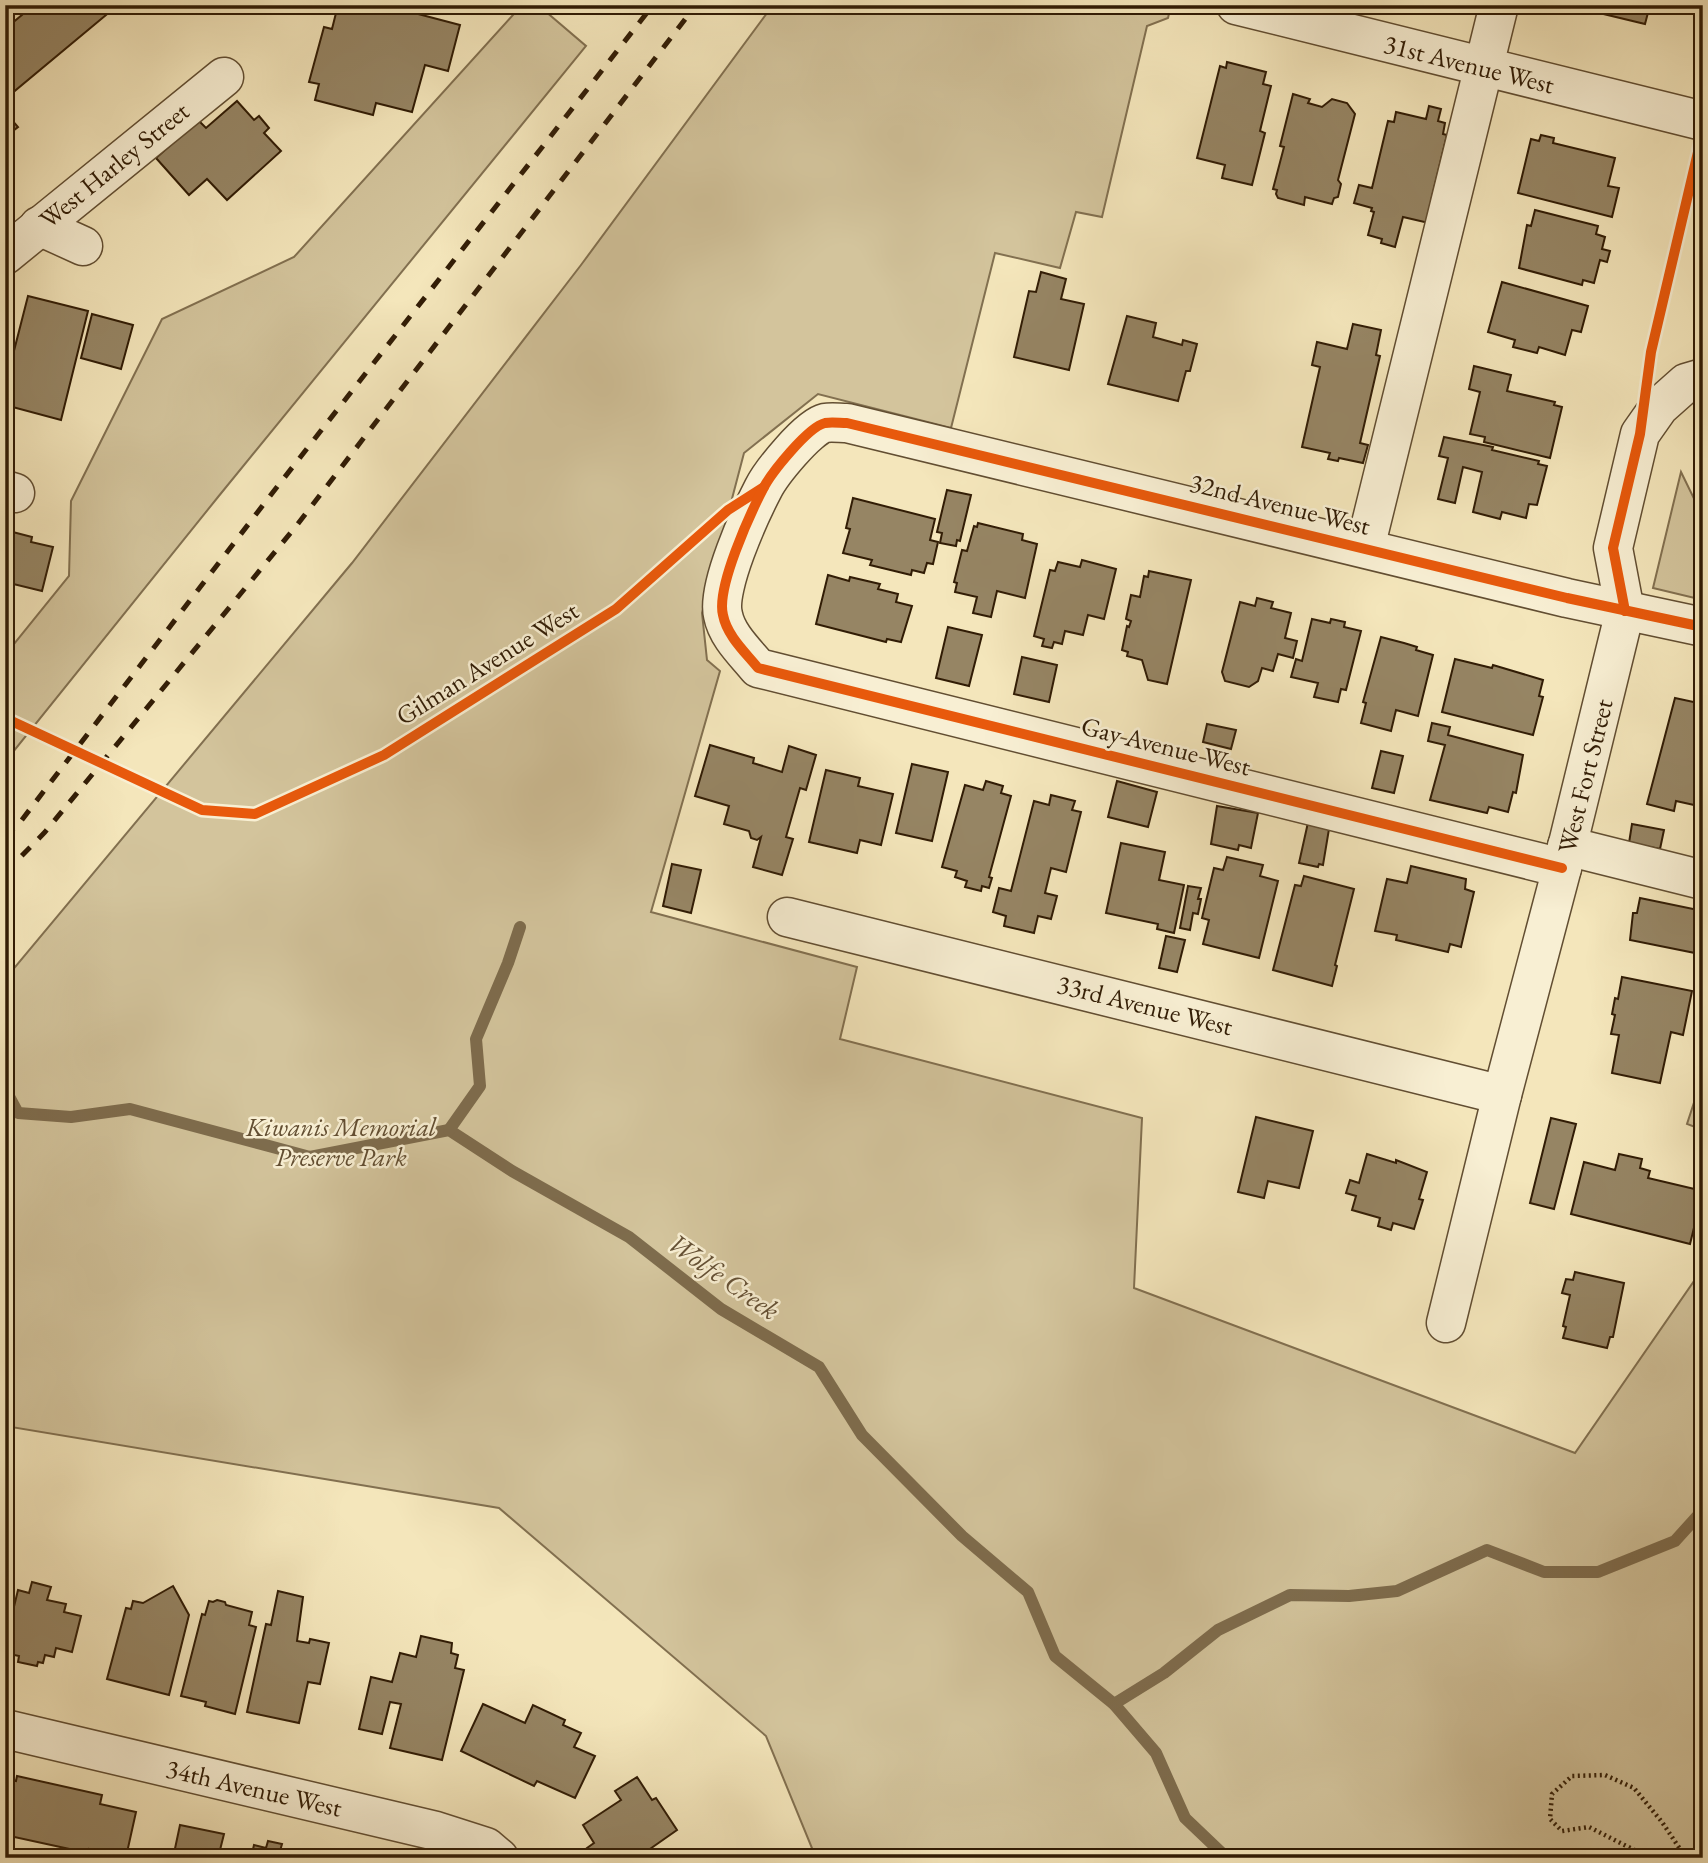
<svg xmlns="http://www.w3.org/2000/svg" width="1708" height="1863" font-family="'EB Garamond',serif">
	<rect width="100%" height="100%" fill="#f4e6bb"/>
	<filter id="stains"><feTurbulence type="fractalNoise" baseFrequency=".00286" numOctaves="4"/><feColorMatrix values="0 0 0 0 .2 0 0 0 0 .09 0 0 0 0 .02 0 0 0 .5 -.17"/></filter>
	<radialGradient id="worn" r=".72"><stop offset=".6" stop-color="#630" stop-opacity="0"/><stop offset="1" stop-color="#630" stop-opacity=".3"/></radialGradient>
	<!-- green -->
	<g fill="#d3c49c" stroke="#827050" stroke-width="2">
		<path d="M522,5H538L586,46L218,497L5,762V655L69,576L71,501L162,319L294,257Z"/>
		<path d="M773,5H1171L1168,18L1147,26L1102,217L1076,212L1060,268L995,253L951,428L818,394L744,453L702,613L707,660L720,671L651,912L857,967L840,1039L1142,1118L1134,1288L1575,1453L1703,1268V1858H816L766,1736L499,1508L5,1426V979L352,563L581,265Z"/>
		<path d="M1681,472L1703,517V600L1653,588Z"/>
		<path d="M1703,1075V1130L1687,1124Z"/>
	</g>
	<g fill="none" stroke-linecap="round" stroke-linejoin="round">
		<!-- stream -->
		<g stroke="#7e6c4d" stroke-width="12">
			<path d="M5,1089L18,1113L71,1117L130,1109L310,1157L449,1130L512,1171L629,1237L721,1309L819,1367L862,1435L962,1536L1028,1592L1055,1656L1114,1704L1156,1753L1185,1818L1227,1858"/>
			<path d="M449,1130L480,1086L476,1039L508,963L520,927"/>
			<path d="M1114,1704L1164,1673L1218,1630L1290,1595L1349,1596L1397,1591L1487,1550L1544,1572H1598L1675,1541L1703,1510"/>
		</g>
	</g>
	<!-- building -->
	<g fill="#968564" stroke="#311c05" stroke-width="2">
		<path d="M34,5H118L5,99V29Z"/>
		<path d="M338,5H384L460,25L448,71L425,65L412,112L376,103L373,115L315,100L319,84L309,82L324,27L332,29Z"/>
		<path d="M1566,5H1650L1645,24Z"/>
		<path d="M1227,62L1266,72L1263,84L1271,86L1260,131L1265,133L1252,185L1222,178L1225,165L1197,158L1220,66L1226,68Z"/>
		<path d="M1293,94L1310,99L1308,103L1322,107L1332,99L1347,103L1355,114L1338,180L1341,184L1338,197L1334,198L1332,204L1305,197L1304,205L1278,198L1276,194L1277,190L1273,189L1284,147L1280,146Z"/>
		<path d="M237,101L254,120L259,116L269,128L264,133L281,151L227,200L207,179L189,195L156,158L198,120L206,128Z"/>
		<path d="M1429,106L1441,109L1438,121L1445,123L1443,134L1447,135L1431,201L1433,224L1403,217L1395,247L1381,243L1382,239L1368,235L1374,212L1371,211L1372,208L1354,203L1359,185L1372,188L1388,121L1394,122L1396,112L1426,119Z"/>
		<path d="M5,112L18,127L5,137Z"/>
		<path d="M1541,135L1554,138L1553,143L1615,158L1608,186L1619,188L1612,217L1518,193L1531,139L1539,141Z"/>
		<path d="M1535,210L1598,226L1596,234L1605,237L1602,249L1610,251L1607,262L1600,260L1594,283L1583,280L1582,285L1519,268L1527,225L1531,226Z"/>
		<path d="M1041,272L1066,279L1061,299L1084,304L1069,370L1014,357L1029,291L1036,292Z"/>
		<path d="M1502,282L1588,306L1581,332L1572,330L1565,355L1539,347L1537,353L1513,347L1515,340L1488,332Z"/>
		<path d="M28,296L88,311L61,420L5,405V386Z"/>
		<path d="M92,314L133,325L121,369L81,358Z"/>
		<path d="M1127,316L1156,323L1153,337L1182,345L1183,340L1197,344L1190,371H1186L1178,401L1108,384Z"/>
		<path d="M1353,324L1381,330L1376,355L1380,356L1360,443L1368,445L1363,463L1339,458L1338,461L1328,459L1330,453L1302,447L1320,367L1312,365L1317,342L1347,349Z"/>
		<path d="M1474,366L1511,375L1507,391L1555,402L1554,405L1562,407L1550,458L1484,442L1485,437L1470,434L1480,392L1469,389Z"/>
		<path d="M1444,437L1493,447L1492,450L1539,461L1538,464L1547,466L1537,505L1529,504L1526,518L1502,512L1500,519L1473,512L1482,472L1463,467L1455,503L1438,499L1448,458L1439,456Z"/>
		<path d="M947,490L971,495L960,541L957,540L956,546L940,543L942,533L937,532Z"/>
		<path d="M853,498L935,519L930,540L938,542L933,564L927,563L924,573L912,570L911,575L870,565L872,560L843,553L850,529L846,528Z"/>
		<path d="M978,523L1023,534L1022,540L1037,544L1025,598L997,591L991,617L973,613L977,597L955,592L957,583L954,582L962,550L967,551L974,526L977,527Z"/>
		<path d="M5,530L32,537L31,542L53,547L42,591L5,582Z"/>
		<path d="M1082,560L1116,569L1104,619L1088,615L1083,635L1065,631L1062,644L1054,642L1052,648L1042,646L1044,639L1034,636L1050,570L1055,571L1058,562L1080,567Z"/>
		<path d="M1149,571L1191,580L1167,684L1148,680L1142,660L1127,656L1128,652L1122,650L1127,626L1129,627L1131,621L1126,619L1131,595L1140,597L1144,576L1148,577Z"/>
		<path d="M828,575L849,581L850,577L880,584L878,589L898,594L896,602L912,606L901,642L887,639L886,642L816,624Z"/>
		<path d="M1257,598L1273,602L1271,608L1291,613L1285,638L1297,641L1293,658L1278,654L1273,671L1262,668L1258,681L1249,687L1225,681L1222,672L1240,602L1255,606Z"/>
		<path d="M1312,619L1330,623L1331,619L1345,622L1344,627L1361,631L1346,690L1341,689L1338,702L1314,697L1318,683L1291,677L1296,659L1302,661Z"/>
		<path d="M948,627L982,635L969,686L936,678Z"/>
		<path d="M1381,637L1404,643L1417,647L1416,650L1433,655L1418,716L1396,710L1391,731L1361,723L1366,703L1363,702Z"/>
		<path d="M1022,657L1057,665L1049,702L1014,694Z"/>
		<path d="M1455,659L1492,668L1493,665L1543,680L1539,696L1543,697L1533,735L1442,712Z"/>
		<path d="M1675,698L1703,704V807L1676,801L1674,811L1647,804Z"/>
		<path d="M1432,723L1450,727L1448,735L1523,755L1516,793L1513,792L1508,812L1489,807L1487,813L1430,800L1445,745L1428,741Z"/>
		<path d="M1207,724L1236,730L1231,749L1203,742Z"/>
		<path d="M710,745L754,758L753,763L782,772L789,746L816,755L806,790L800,788L786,837L793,839L782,875L753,867L761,837L757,840L751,838L749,831L724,824L729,806L695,796Z"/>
		<path d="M1381,751L1403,756L1394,793L1372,788Z"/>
		<path d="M912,764L948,772L932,841L896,833Z"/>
		<path d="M826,770L860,778L858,786L893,794L881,845L860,840L857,853L809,842Z"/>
		<path d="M986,781L1003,786L1001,793L1011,796L989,877L992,878L989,888L982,886L981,891L965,887L967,881L955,877L957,871L942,867L965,785L983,790Z"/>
		<path d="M1117,781L1157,792L1148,827L1108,817Z"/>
		<path d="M1051,795L1075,801L1072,810L1081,812L1066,872L1051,868L1045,893L1057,896L1051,919L1038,916L1034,933L1004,926L1006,916L993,912L999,888L1011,891L1034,801L1049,805Z"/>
		<path d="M1217,806L1258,813L1251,848L1239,845L1238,850L1211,844Z"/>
		<path d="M1309,818L1330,823L1323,865L1319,864L1318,867L1299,863Z"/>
		<path d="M1632,824L1664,830L1660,849L1629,843Z"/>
		<path d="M1121,843L1165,852L1159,880L1184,885L1174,933L1157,929L1158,924L1106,913Z"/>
		<path d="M1227,857L1263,865L1260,876L1278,881L1259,958L1203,944L1209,920L1202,918L1214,868L1223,870Z"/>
		<path d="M672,864L701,870L691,913L663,906Z"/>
		<path d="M1411,866L1466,879L1465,889L1474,892L1461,947L1450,944L1448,952L1396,940L1397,935L1375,931L1387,879L1407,883Z"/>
		<path d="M1304,876L1354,889L1335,965L1337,966L1332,986L1273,970L1295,885L1301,886Z"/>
		<path d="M1188,886L1201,888L1198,899H1201L1198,914L1193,913L1190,930L1180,928Z"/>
		<path d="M1640,898L1703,911L1695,953L1630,940L1633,913H1637Z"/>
		<path d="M1166,936L1185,940L1177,972L1159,968Z"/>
		<path d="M1622,977L1692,991L1683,1035L1671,1032L1660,1083L1612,1073L1619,1035L1611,1034L1615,1015L1612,1014L1615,998L1618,999Z"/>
		<path d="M1256,1117L1313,1131L1299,1188L1268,1181L1264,1198L1238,1192Z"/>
		<path d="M1551,1118L1576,1124L1554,1209L1530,1203Z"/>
		<path d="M1367,1154L1396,1163V1160L1427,1172L1419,1199L1423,1200L1414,1229L1393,1223L1391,1230L1378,1226L1380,1218L1352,1210L1356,1196L1346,1193L1350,1180L1359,1183Z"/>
		<path d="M1619,1154L1642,1159L1640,1168L1650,1171L1648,1178L1703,1191L1690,1244L1571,1214L1584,1162L1615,1170Z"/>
		<path d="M1575,1272L1624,1283L1613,1337H1610L1607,1348L1563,1338L1566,1327L1563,1326L1570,1295L1562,1293L1566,1279L1573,1280Z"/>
		<path d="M32,1582L51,1587L47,1600L66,1604L64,1612L81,1616L72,1652L56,1648L54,1657L45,1655L43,1663L38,1662L37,1666L18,1662L19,1656L5,1653V1644L18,1590L29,1593Z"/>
		<path d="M173,1586L189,1615L169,1695L107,1679L126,1608L131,1609L133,1601L143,1603Z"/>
		<path d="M278,1591L303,1597L297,1641L309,1643L310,1639L329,1643L320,1684L308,1682L299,1723L247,1712L266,1624L271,1625Z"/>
		<path d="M217,1600L225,1602L226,1605L252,1612L249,1625L256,1627L235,1714L205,1706L206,1702L181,1696L202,1614L205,1615L209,1601L213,1602Z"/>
		<path d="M421,1636L452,1643L451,1653L458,1655L455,1668L464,1670L442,1760L390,1748L401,1704L390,1702L382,1734L359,1729L371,1677L392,1682L400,1653L416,1657Z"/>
		<path d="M483,1704L525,1723L533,1705L565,1720L563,1725L581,1733L574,1747L595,1756L575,1798L537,1781L534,1786L461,1751Z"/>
		<path d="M17,1776L102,1795L100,1804L136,1812L126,1857L89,1849L88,1853L5,1835V1779L16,1781Z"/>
		<path d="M637,1777L652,1800L656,1798L677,1830L637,1858H593L587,1848L594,1843L583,1825L621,1800L615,1791Z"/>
		<path d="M180,1825L224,1834L218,1858H173Z"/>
		<path d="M268,1841L282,1844L280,1851L290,1854V1858H251L254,1845L266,1848Z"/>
	</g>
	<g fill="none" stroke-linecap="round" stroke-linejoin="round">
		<!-- minor casing -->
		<g stroke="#624e32" stroke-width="41">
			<g id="minor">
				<path d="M1236,5L1703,121"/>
				<path d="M39,226L83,246"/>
				<path d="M5,255L224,77"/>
				<path d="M5,490L15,493"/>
				<path d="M1365,548L1499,5"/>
				<path d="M1567,846L1703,880"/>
				<path d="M1562,868L758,668C746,653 727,636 723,615C716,588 750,514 763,489C771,473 808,427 825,423C831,422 840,423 847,423L1567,598L1703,627"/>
				<path d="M787,917L1502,1095"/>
				<path d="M1446,1323L1502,1095L1562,868L1625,611L1613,548L1640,434L1659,407L1686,383L1703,378"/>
				<path d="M5,1729L436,1831L486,1847L499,1858"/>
			</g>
		</g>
		<!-- path -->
		<path stroke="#311c05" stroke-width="4.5" stroke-dasharray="2 3.5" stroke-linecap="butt" d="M1650,1858L1589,1827L1562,1831L1550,1819L1552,1794L1572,1776L1605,1775L1634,1788L1662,1822L1686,1858"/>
		<!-- minor -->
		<use href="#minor" stroke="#f8efd3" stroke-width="38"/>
		<!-- rail -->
		<g stroke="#311c05" stroke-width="5" stroke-dasharray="12 12" stroke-linecap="butt">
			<path d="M5,837L21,821L270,496L653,5"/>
			<path d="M5,873L45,832L297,525L696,5"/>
		</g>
		<!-- cycleway casing -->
		<g stroke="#f8efd3" stroke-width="15">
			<g id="cycleway">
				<path d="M1625,611L1613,548L1640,434L1651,352L1703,131"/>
				<path d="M5,718L202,810L255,814L384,755L616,609L728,510L764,487"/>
				<path d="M1562,868L758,668C746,653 727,636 723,615C716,588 750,514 763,489C771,473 808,427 825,423C831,422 840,423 847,423L1567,598L1703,627"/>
			</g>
		</g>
		<!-- cycleway -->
		<use href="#cycleway" stroke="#e8590c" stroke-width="10"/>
	</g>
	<g text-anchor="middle" stroke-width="5" stroke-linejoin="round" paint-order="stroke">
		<!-- street labels -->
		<g font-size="26" fill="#311c05" stroke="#f8efd3">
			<text transform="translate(1469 64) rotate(14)" y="9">31st Avenue West</text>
			<text transform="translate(114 165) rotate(-39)" y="9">West Harley Street</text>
			<text transform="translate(1280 504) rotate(14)" y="9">32nd Avenue West</text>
			<text transform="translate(487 663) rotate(-32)" y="9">Gilman Avenue West</text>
			<text transform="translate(1166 746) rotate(14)" y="9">Gay Avenue West</text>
			<text transform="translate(1585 776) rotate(-76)" y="9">West Fort Street</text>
			<text transform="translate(1145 1005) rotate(14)" y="9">33rd Avenue West</text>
			<text transform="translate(254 1788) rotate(13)" y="9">34th Avenue West</text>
		</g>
		<!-- park labels -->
		<g font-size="26" font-style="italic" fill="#624e32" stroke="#f8efd3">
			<text x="341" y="1136">Kiwanis Memorial<tspan x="341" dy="30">Preserve Park</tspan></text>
		</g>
		<!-- water labels -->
		<g font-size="28" font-style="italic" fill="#655135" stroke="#f8efd3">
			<text transform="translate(724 1276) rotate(35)" y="10">Wolfe Creek</text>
		</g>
	</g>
	<!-- margin -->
	<rect width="1708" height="1863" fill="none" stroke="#f4e6bb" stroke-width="28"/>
	<rect x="7" y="7" width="1694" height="1849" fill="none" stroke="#311c05" stroke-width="3.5"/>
	<rect x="14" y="14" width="1680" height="1835" fill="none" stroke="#311c05" stroke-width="2"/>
	<rect width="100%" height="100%" filter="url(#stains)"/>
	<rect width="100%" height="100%" fill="url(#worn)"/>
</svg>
